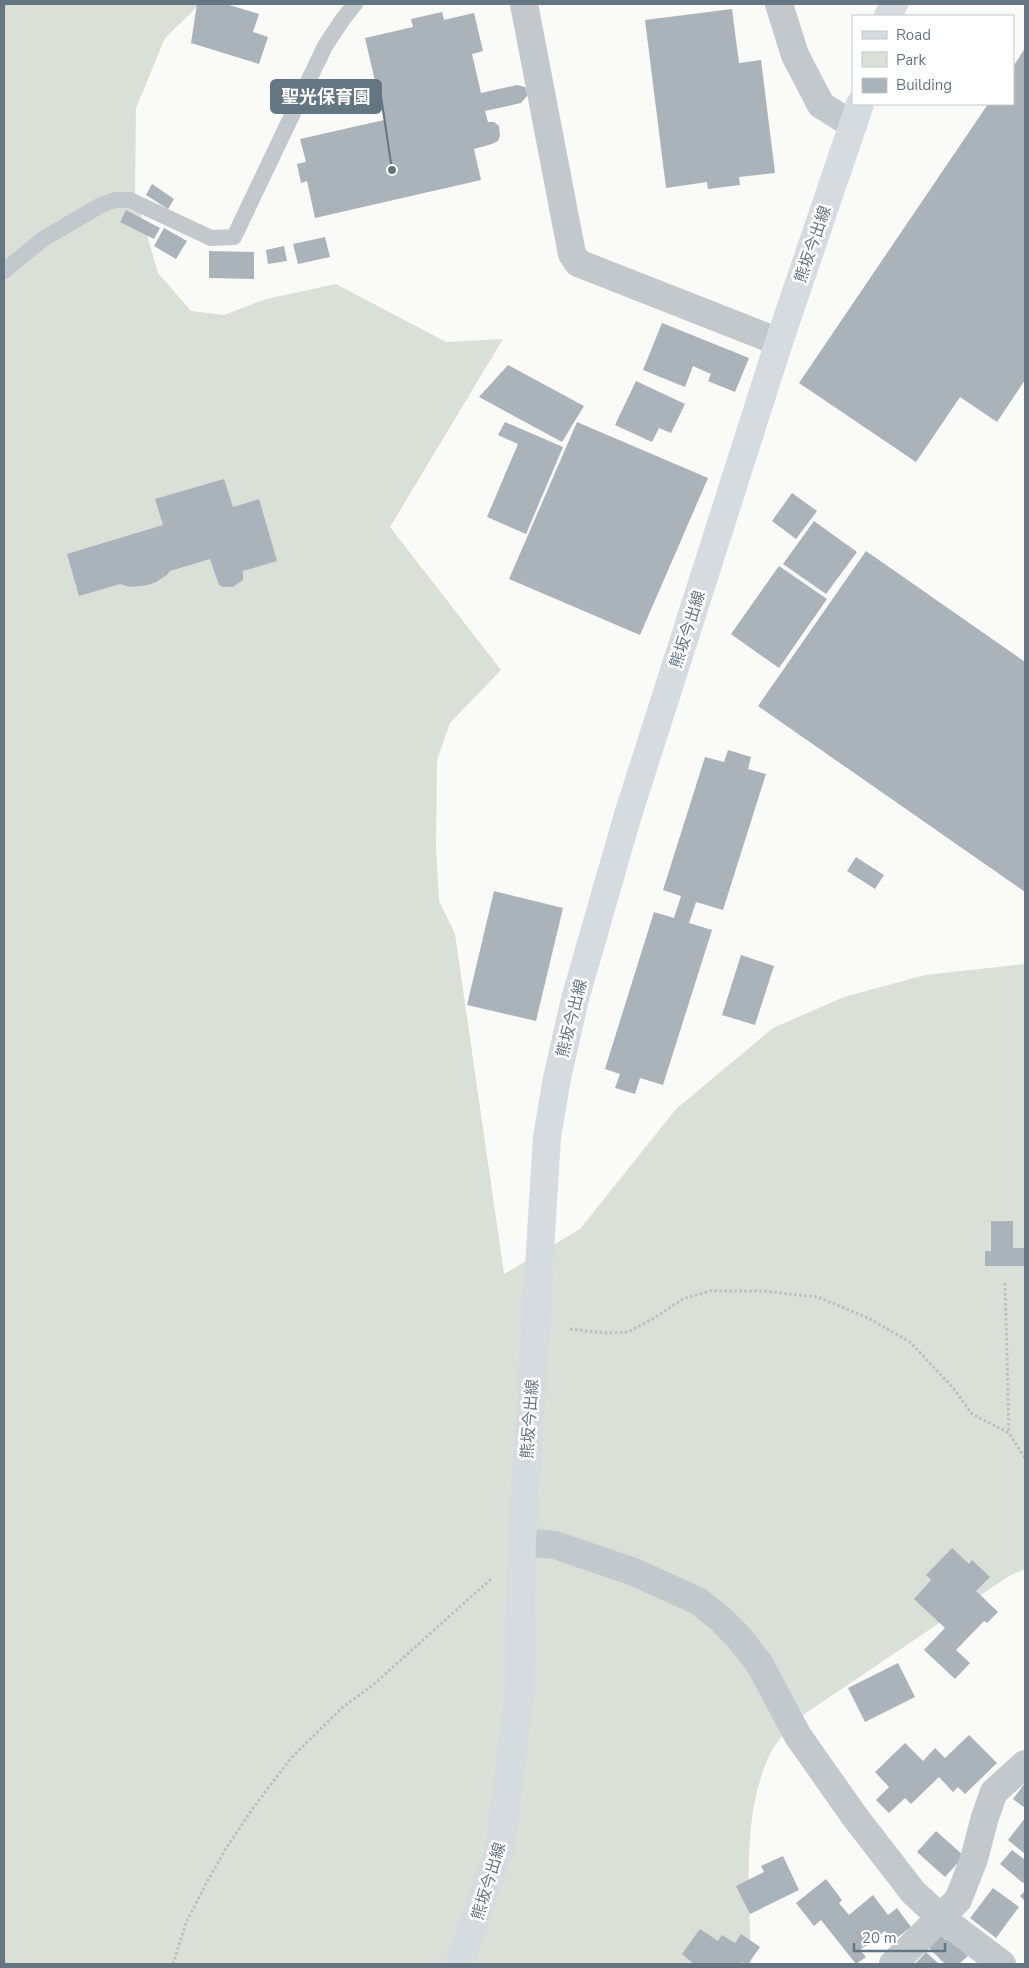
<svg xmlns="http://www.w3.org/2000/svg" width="1029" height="1968" font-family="'Nunito Sans','Noto Sans JP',sans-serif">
	<rect width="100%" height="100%" fill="#fafaf8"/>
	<!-- green -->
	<path fill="#dadfd7" d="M4,4H200L165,38L136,108L135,194L158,273L191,311L224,315L266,299L336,284L446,342L503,339L390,527L501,670L450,723L437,760L436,847L439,901L455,934L504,1274L580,1229L676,1109L773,1028L844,997L925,975L1025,964V1569L1009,1576L797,1719C788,1729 777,1741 771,1752C740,1815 750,1896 751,1964H4Z"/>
	<!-- building -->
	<g fill="#aab3b9">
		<path d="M197,4H226L259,14L253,32L268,37L259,64L191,43Z"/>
		<path d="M732,9L739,63L761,60L775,173L739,177L740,185L708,189L707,182L666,188L645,20Z"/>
		<path d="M442,12L444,20L474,13L483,51L472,54L481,93L517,85L525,87L527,92V96L521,103L485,111L488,122H494L499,126L500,136L498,141L492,144L474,149L481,180L315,218L307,181L301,183L297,164L306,162L300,139L384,120L365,38L413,27L411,19Z"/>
		<path d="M1025,48V380L997,422L960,397L916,462L799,383L988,104H1013V67Z"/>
		<path d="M152,184L174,199L168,209L146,195Z"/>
		<path d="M126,210L160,228L154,239L120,222Z"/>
		<path d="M164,228L187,241L176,259L154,246Z"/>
		<path d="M325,237L330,257L298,264L293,244Z"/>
		<path d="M284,246L287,261L268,264L266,250Z"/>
		<path d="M209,251L254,252V279L209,278Z"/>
		<path d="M662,323L749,358L735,392L708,381L711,374L693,366L685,387L643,370Z"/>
		<path d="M508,365L584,406L562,442L479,397Z"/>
		<path d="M636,381L685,404L671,433L659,428L652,442L615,425Z"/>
		<path d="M505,422L563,447L526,534L487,517L518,444L498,435Z"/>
		<path d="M577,422L708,478L640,635L509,579Z"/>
		<path d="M224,479L233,507L259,499L277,561L243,571V580L233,587H223L219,585L210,559L170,571L167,575L156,582L148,585L130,587L120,584L79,596L67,554L163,525L155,499Z"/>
		<path d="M792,493L817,511L796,539L772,521Z"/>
		<path d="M814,521L857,552L826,594L783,564Z"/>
		<path d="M866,551L1025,662V892L758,706Z"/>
		<path d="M779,566L827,599L779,668L731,634Z"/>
		<path d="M728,750L751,757L748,769L766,774L723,910L696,902L689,923L712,930L663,1085L640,1078L635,1094L615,1088L620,1074L605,1069L654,912L674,918L681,896L663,890L705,757L724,762Z"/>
		<path d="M856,857L884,875L875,889L847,871Z"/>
		<path d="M494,891L563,908L536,1021L467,1005Z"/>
		<path d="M741,955L774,966L755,1025L722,1015Z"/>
		<path d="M991,1221H1013V1248H1025V1266H985V1251H991Z"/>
		<path d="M952,1548L969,1564L972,1560L990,1577L976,1591L998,1612L987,1623L984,1621L956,1650L970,1663L955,1679L924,1650L945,1628L914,1599L931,1580L926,1575Z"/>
		<path d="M898,1663L915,1697L865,1722L848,1688Z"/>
		<path d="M969,1735L997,1763L965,1794L958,1787L953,1792L939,1777L911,1804L905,1798L889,1813L876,1800L889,1787L875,1772L905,1743L923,1761L935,1748L945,1758Z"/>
		<path d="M1025,1783V1808L1013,1799Z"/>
		<path d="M1025,1818V1854L1008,1840Z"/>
		<path d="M936,1831L964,1856L945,1877L917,1852Z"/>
		<path d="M1012,1850L1025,1860V1881L1023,1883L1000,1864Z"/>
		<path d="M783,1856L799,1890L750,1914L736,1886L764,1872L761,1866Z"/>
		<path d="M826,1879L842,1900L839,1903L849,1915L873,1895L888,1915L897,1908L911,1927L893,1941L885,1931L860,1950L866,1957L856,1964L821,1920L814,1926L796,1903Z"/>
		<path d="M993,1888L1019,1907L996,1938L970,1918Z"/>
		<path d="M1025,1891V1901L1020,1896Z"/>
		<path d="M700,1929L718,1941L722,1935L735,1943L741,1934L760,1947L748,1964L742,1962L740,1964H694L682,1954Z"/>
		<path d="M941,1935L946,1940L950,1937L968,1956L959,1964H945L928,1947Z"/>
		<path d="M926,1952L939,1964H915Z"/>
	</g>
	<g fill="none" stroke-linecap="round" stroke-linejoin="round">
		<!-- path -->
		<g stroke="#bbbfc2" stroke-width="3" stroke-dasharray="2.5 2.5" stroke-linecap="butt">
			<path d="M1005,1283L1009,1433"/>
			<path d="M570,1329L606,1333L628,1332L654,1318L683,1299L710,1291H762L818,1297L868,1318L910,1342L954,1389L972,1414L1009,1433L1025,1458"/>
			<path d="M173,1964L186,1923L207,1882L225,1850L253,1808L292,1757L343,1707L373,1685L492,1578"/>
		</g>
		<!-- service -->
		<path stroke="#c3c8cc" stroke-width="16" d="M4,271L43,239L101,205L115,200H130L211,238L234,237L325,46L343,19L355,4"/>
		<!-- minor -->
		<g stroke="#c3c8cc" stroke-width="28">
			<path d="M524,4L572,254L578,263L779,342"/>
			<path d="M522,1542L555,1545L634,1572L698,1601L722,1620L740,1639L759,1663L798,1736L855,1817L913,1892L941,1918L1002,1964"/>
			<path d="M893,1964L958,1900L974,1859L985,1817L994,1792L1025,1764"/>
		</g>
		<!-- tertiary -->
		<path stroke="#c3c8cc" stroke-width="28" d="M779,4L795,55L821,105L853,125"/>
		<!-- secondary -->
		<g stroke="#d6dbdf" stroke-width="28">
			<path d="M888,16L894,4"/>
			<path d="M459,1964L500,1849L520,1688L522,1542L547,1137L557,1078L575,999L627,818L779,342L860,104"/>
		</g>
	</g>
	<g text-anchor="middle" stroke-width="5" stroke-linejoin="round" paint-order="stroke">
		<!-- street labels -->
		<g font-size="16" fill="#657683" stroke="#fff">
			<text transform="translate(812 244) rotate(-71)" y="6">熊坂今出線</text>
			<text transform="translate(687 629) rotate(-72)" y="6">熊坂今出線</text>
			<text transform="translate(571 1018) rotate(-76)" y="6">熊坂今出線</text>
			<text transform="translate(529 1419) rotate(-86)" y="6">熊坂今出線</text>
			<text transform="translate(488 1881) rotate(-73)" y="6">熊坂今出線</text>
		</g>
	</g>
	<!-- callouts -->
	<path fill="none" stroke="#657683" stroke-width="2" d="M392 170L381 96"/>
	<circle fill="#657683" stroke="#fff" stroke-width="2" cx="392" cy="170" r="5"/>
	<rect fill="#657683" stroke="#657683" stroke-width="2" x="271" y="80" width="110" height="33" rx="5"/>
	<g font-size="18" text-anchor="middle" font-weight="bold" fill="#fff">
		<text x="326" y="103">聖光保育園</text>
	</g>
	<!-- border -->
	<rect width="1029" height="1968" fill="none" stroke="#657683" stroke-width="10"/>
	<!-- legend -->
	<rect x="852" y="15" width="162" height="90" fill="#ffffff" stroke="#c1c8cd"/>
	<rect x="862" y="31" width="25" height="8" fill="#d6dbdf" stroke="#c1c8cd"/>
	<text x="896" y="40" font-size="15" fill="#657683">Road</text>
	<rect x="862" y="52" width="25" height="15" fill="#dadfd7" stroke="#c1c8cd"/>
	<text x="896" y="65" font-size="15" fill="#657683">Park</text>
	<rect x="862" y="78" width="25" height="15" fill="#aab3b9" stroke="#c1c8cd"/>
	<text x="896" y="90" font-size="15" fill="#657683">Building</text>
	<!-- scale -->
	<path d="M854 1943v8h91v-8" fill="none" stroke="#657683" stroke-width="2.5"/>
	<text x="862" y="1943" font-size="15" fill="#657683" stroke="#ffffff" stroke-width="4" paint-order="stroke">20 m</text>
</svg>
